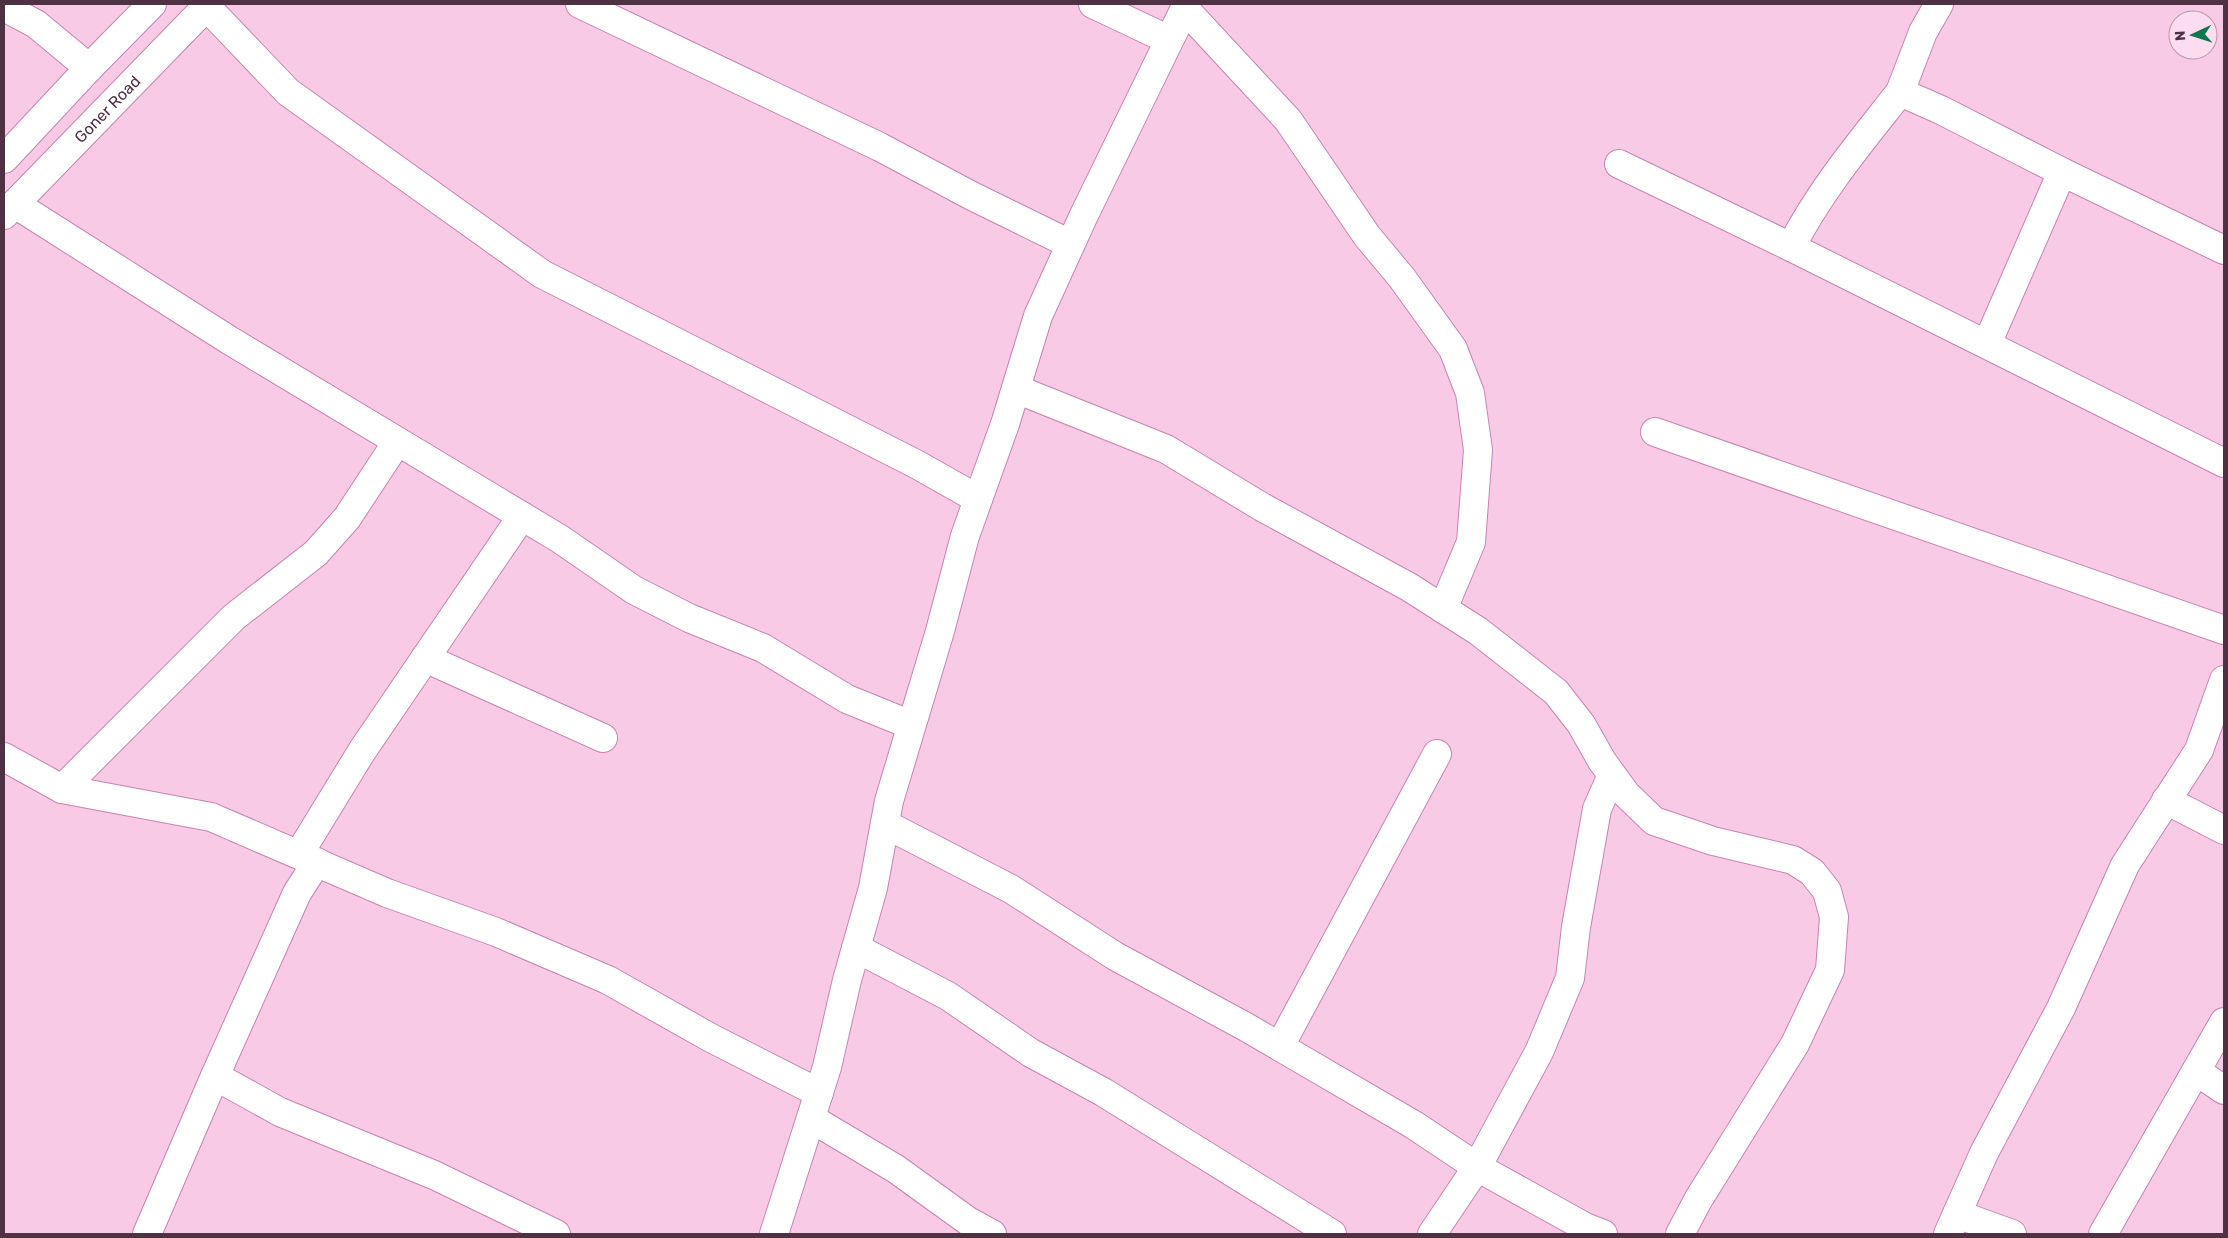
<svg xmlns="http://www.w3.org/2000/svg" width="2228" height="1238" font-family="Rubik,sans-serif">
	<rect width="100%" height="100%" fill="#f8cae6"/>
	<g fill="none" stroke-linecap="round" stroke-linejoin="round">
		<!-- street casing -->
		<g stroke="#ca83b1" stroke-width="30">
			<g id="street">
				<path d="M204,4L288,92L542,274L916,464L978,499"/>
				<path d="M580,4L880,147L972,196L1070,244"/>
				<path d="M1093,4L1169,40"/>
				<path d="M1939,4L1923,32L1900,92L1941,110L2062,172L2224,250"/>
				<path d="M4,7L36,24L89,68"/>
				<path d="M1185,9L1288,120L1367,236L1402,278L1453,349L1470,393L1478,450L1471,542L1443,609"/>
				<path d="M1900,92C1860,143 1821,189 1791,247L2224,463"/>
				<path d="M1619,164L1791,247"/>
				<path d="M15,204L229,340L560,539L634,590L689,618L763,648L847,699L911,725"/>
				<path d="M1987,344L2062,172"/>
				<path d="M1016,389L1166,449L1262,507L1409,587L1478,631L1556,692L1581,724L1602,761L1626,794L1654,821L1713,841L1793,860L1812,872L1827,891L1834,917L1830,970L1795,1044L1698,1200L1680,1234"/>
				<path d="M1655,432L2224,630"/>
				<path d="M425,658L603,738"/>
				<path d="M4,757L62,789L211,817L387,893L496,932L608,980L711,1038L819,1093"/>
				<path d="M62,789L234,617L316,553L347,518L397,442"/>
				<path d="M2166,800L2224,830"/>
				<path d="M885,824L1011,889L1115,956L1246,1027L1414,1125L1477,1167L1585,1227L1603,1234"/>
				<path d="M299,854L362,751L522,516"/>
				<path d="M856,948L948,996L1031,1053L1103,1092L1332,1234"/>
				<path d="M1280,1046L1437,754"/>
				<path d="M2196,1071L2224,1090"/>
				<path d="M215,1076L280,1112L434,1175L556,1234"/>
				<path d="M812,1119L896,1169L968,1221L992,1234"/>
				<path d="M1957,1214L2012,1234"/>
				<path d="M147,1234L215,1076L297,893L317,862"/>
				<path d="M774,1234L827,1067L847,980L873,888L889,801L940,631L965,536L1005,424L1038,316L1084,215L1187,4"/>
				<path d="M1432,1234L1477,1167L1539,1052L1570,978L1576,927L1597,809L1612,775"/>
				<path d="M1948,1234L1984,1153L2061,1008L2125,865L2199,750L2224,680"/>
				<path d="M2103,1234L2224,1022"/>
			</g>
		</g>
		<!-- secondary casing -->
		<g stroke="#ca83b1" stroke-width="30">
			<g id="secondary">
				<path d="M4,159L89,68L152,4"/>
				<path id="s1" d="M4,215L209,4"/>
			</g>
		</g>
		<!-- street -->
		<use href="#street" stroke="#fff" stroke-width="28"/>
		<!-- secondary -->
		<use href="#secondary" stroke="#fff" stroke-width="28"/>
	</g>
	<g text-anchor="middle" stroke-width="4.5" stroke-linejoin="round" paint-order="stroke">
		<!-- street labels -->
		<g font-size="16" fill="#4f3144" stroke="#fcdcef">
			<text dy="6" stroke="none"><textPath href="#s1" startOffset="148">Goner Road</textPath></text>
		</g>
	</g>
	<!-- border -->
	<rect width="2228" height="1238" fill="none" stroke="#4f3144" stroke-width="10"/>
	<!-- north arrow -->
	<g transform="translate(2193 35) rotate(266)"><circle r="24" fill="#fcdcef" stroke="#b798ab"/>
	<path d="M0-4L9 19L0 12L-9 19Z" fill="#0d7750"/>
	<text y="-8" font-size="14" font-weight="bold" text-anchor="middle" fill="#4f3144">N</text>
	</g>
</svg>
